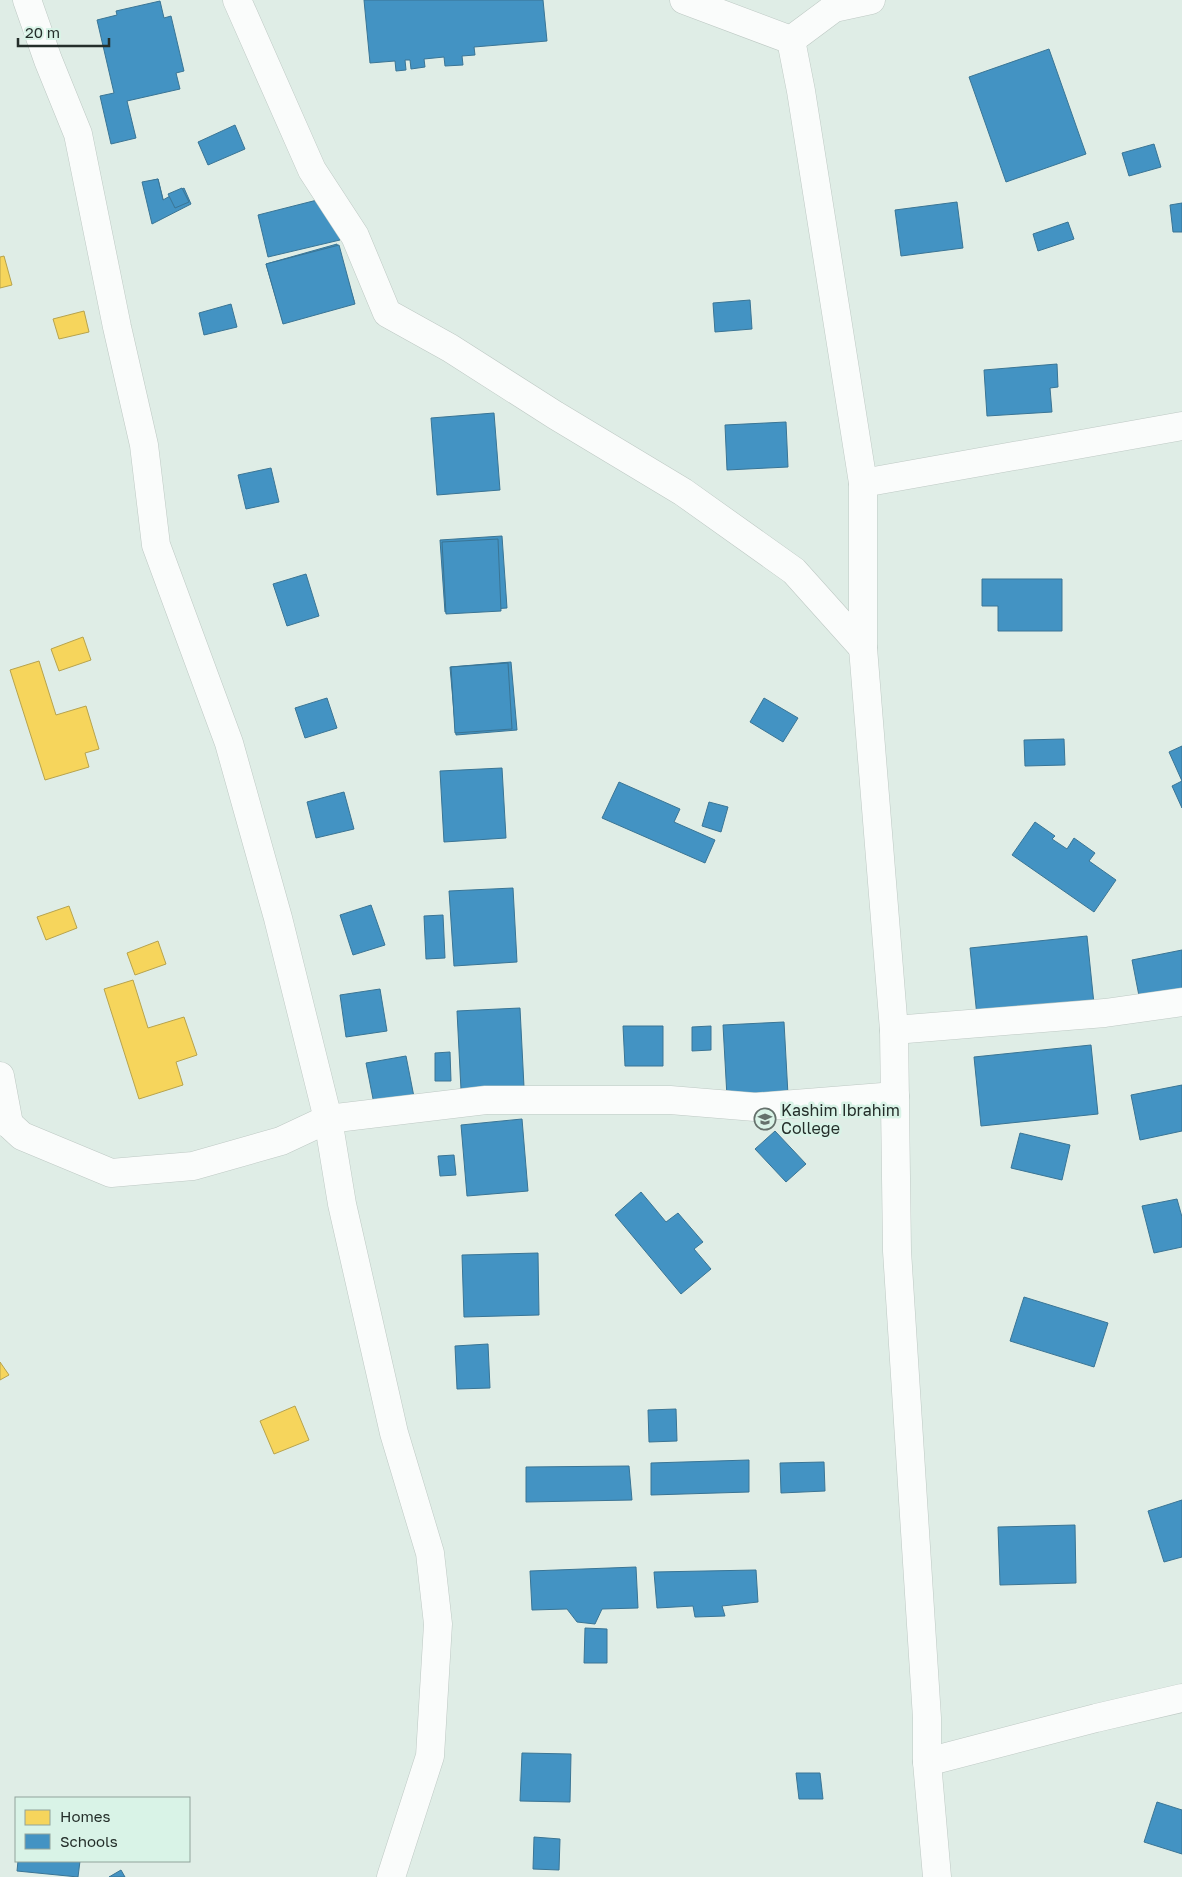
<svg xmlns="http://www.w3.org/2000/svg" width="1182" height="1877" font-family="'Golos Text',sans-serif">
	<rect width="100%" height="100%" fill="#dfede6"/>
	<!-- homes -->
	<g fill="#f6d55c" stroke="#b7a34d">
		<path d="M4,256L12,285L0,288V257Z"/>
		<path d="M84,311L89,332L59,339L53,319Z"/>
		<path d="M83,637L91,660L59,671L51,649Z"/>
		<path d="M39,661L56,715L86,706L99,749L85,753L89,767L45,780L10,670Z"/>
		<path d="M69,906L77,928L46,940L37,917Z"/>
		<path d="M158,941L166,964L135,975L127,953Z"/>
		<path d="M133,980L148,1028L184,1017L197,1055L176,1062L183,1085L139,1099L104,989Z"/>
		<path d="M0,1362L9,1375L0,1380Z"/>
		<path d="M295,1406L309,1440L274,1454L260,1421Z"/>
	</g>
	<!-- schools -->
	<g fill="#4393c3" stroke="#3a7595">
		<path d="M364,0H543L547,41L474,47L475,55L462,56L463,65L445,66L444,57L424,59L425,67L411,69L410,60H405L406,70L396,71L395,61L370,63Z"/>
		<path d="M160,1L164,18L171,16L184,71L176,73L180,89L127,101L136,138L111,144L100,96L114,93L97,20L117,15L116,11Z"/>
		<path d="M1049,49L1086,154L1006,182L969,77Z"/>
		<path d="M235,125L245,149L208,165L198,142Z"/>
		<path d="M1154,144L1161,167L1129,176L1122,153Z"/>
		<path d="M158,179L167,215L155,218L146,182Z"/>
		<path d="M158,179L163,200L184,188L191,204L152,224L142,182Z"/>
		<path d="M182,188L189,202L175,208L168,194Z"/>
		<path d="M329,197L340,240L268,257L258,215Z"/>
		<path d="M957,202L963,248L901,256L895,210Z"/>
		<path d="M1182,203V232H1173L1170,205Z"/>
		<path d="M1068,222L1074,239L1038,251L1033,234Z"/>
		<path d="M337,244L354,301L283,322L266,264Z"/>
		<path d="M339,245L355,304L283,324L266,264Z"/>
		<path d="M750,300L752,329L715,332L713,303Z"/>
		<path d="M231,304L237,327L204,335L199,313Z"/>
		<path d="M1057,364L1058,387L1050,388L1052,412L987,416L984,370Z"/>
		<path d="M494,413L500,490L437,495L431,418Z"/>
		<path d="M786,422L788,467L727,470L725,425Z"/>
		<path d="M271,468L279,502L246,509L238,475Z"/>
		<path d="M502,536L507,608L445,612L440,540Z"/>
		<path d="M498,539L501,611L446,614L442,542Z"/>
		<path d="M306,574L319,616L287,626L273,584Z"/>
		<path d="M982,579H1062V631H998V606H982Z"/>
		<path d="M511,662L517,730L456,735L450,667Z"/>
		<path d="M508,663L512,729L455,733L451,667Z"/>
		<path d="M327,698L337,728L305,738L295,708Z"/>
		<path d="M764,698L798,718L783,742L750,722Z"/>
		<path d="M1064,739L1065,765L1025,766L1024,740Z"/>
		<path d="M1182,746V781L1169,752Z"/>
		<path d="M502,768L506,838L444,842L440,771Z"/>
		<path d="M1182,781V808L1172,786Z"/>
		<path d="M619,782L680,809L674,822L715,840L705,863L602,818Z"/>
		<path d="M344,792L354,829L316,838L307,802Z"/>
		<path d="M709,802L728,807L721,832L702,826Z"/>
		<path d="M1035,822L1055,836L1052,839L1067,849L1074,838L1095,853L1089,861L1116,880L1094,912L1012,855Z"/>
		<path d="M513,888L517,962L454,966L449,891Z"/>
		<path d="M371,905L385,945L353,955L340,915Z"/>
		<path d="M443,915L445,958L426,959L424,916Z"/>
		<path d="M1087,936L1094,1004L977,1016L970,948Z"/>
		<path d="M1182,950V993L1140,1001L1132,960Z"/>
		<path d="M380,989L387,1031L346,1037L340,995Z"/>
		<path d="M520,1008L524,1087L461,1090L457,1011Z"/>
		<path d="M784,1022L788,1095L727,1097L723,1025Z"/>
		<path d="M623,1026H663V1066H625Z"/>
		<path d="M711,1026V1050L692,1051V1027Z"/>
		<path d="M1091,1045L1098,1114L981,1126L974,1057Z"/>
		<path d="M450,1052L451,1081H435V1053Z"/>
		<path d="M406,1056L414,1097L374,1104L366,1063Z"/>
		<path d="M1182,1085V1131L1140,1140L1131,1095Z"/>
		<path d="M522,1119L528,1191L467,1196L461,1125Z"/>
		<path d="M775,1131L806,1164L786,1182L755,1149Z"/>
		<path d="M1020,1133L1070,1145L1062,1180L1011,1168Z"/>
		<path d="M454,1155L456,1175L440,1176L438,1156Z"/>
		<path d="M641,1192L666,1222L678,1213L703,1242L694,1249L711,1269L681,1294L615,1215Z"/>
		<path d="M1177,1199L1182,1217V1247L1154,1253L1142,1206Z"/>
		<path d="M538,1253L539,1315L464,1317L462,1255Z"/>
		<path d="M1024,1297L1108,1323L1094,1367L1010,1341Z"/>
		<path d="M488,1344L490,1388L457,1389L455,1346Z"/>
		<path d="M676,1409L677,1441L649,1442L648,1410Z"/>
		<path d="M749,1460V1492L651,1495V1463Z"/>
		<path d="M824,1462L825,1491L781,1493L780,1463Z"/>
		<path d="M629,1466L632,1500L526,1502V1467Z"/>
		<path d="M1182,1500V1557L1164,1562L1148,1511Z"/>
		<path d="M1075,1525L1076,1583L1000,1585L998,1527Z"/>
		<path d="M636,1567L638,1608L602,1609L595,1624L577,1622L567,1609L532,1610L530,1571Z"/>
		<path d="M756,1570L758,1602L722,1606L725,1616L695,1617L693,1606L657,1608L654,1572Z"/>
		<path d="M585,1628L607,1629V1663H584Z"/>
		<path d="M522,1753L571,1754L570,1802L520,1801Z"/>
		<path d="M796,1773H820L823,1799H799Z"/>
		<path d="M1157,1802L1182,1810V1854L1144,1842Z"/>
		<path d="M534,1837L560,1839L559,1870L533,1869Z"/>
		<path d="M18,1861H80L78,1877L17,1871Z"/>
		<path d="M121,1870L125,1877H109Z"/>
	</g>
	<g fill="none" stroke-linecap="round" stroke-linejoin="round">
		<!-- minor casing -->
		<g stroke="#bec9c4" stroke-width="29">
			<g id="minor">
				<path d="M27,0L48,60L78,134L117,327L144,445L156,545L229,743L278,918L328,1119L342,1204L394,1433L430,1553L438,1624L430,1756L391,1877"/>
				<path d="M237,0L312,170L355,236L387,313L450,348L555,415L683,492L794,571L863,648"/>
				<path d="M684,0L791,40"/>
				<path d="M791,40L801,91L863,483V648L894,1030L897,1251L927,1718V1762L937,1877"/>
				<path d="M791,40L834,8L871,0"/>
				<path d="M863,483L1182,426"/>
				<path d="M894,1030L1105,1013L1182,1002"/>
				<path d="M0,1076L9,1124"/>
				<path d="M0,1120L9,1124L22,1136L111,1173L193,1166L281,1141L328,1119L486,1100H670L755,1107L895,1096"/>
				<path d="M927,1762L1096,1718L1182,1698"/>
			</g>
		</g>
		<!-- minor -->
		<use href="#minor" stroke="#fafcfb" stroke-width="28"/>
	</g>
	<!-- icons -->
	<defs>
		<g id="school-ring" transform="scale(1.125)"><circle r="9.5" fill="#d9f3e7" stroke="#65716c" stroke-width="1.5"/><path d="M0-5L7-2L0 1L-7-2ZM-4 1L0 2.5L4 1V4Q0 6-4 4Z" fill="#65716c"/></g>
	</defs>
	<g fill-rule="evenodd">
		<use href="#school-ring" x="765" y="1119"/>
	</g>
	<g text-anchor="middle" stroke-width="5" stroke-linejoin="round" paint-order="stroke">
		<!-- poi labels -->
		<g font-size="16" fill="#242e2a" stroke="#d9f3e7" text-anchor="start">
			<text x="781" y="1116">Kashim Ibrahim<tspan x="781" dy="18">College</tspan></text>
		</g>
	</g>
	<!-- legend -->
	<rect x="15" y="1797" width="175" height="65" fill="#d9f3e7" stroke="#91a49b"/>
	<rect x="25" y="1810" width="25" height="15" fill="#f6d55c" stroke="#91a49b"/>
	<text x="60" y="1822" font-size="15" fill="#242e2a">Homes</text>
	<rect x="25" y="1834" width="25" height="15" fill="#4393c3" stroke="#91a49b"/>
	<text x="60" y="1847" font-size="15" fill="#242e2a">Schools</text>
	<!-- scale -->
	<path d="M18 38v8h91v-8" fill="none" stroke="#242e2a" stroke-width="2.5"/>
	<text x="25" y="38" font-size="15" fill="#242e2a" stroke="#d9f3e7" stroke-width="4" paint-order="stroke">20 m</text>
</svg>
